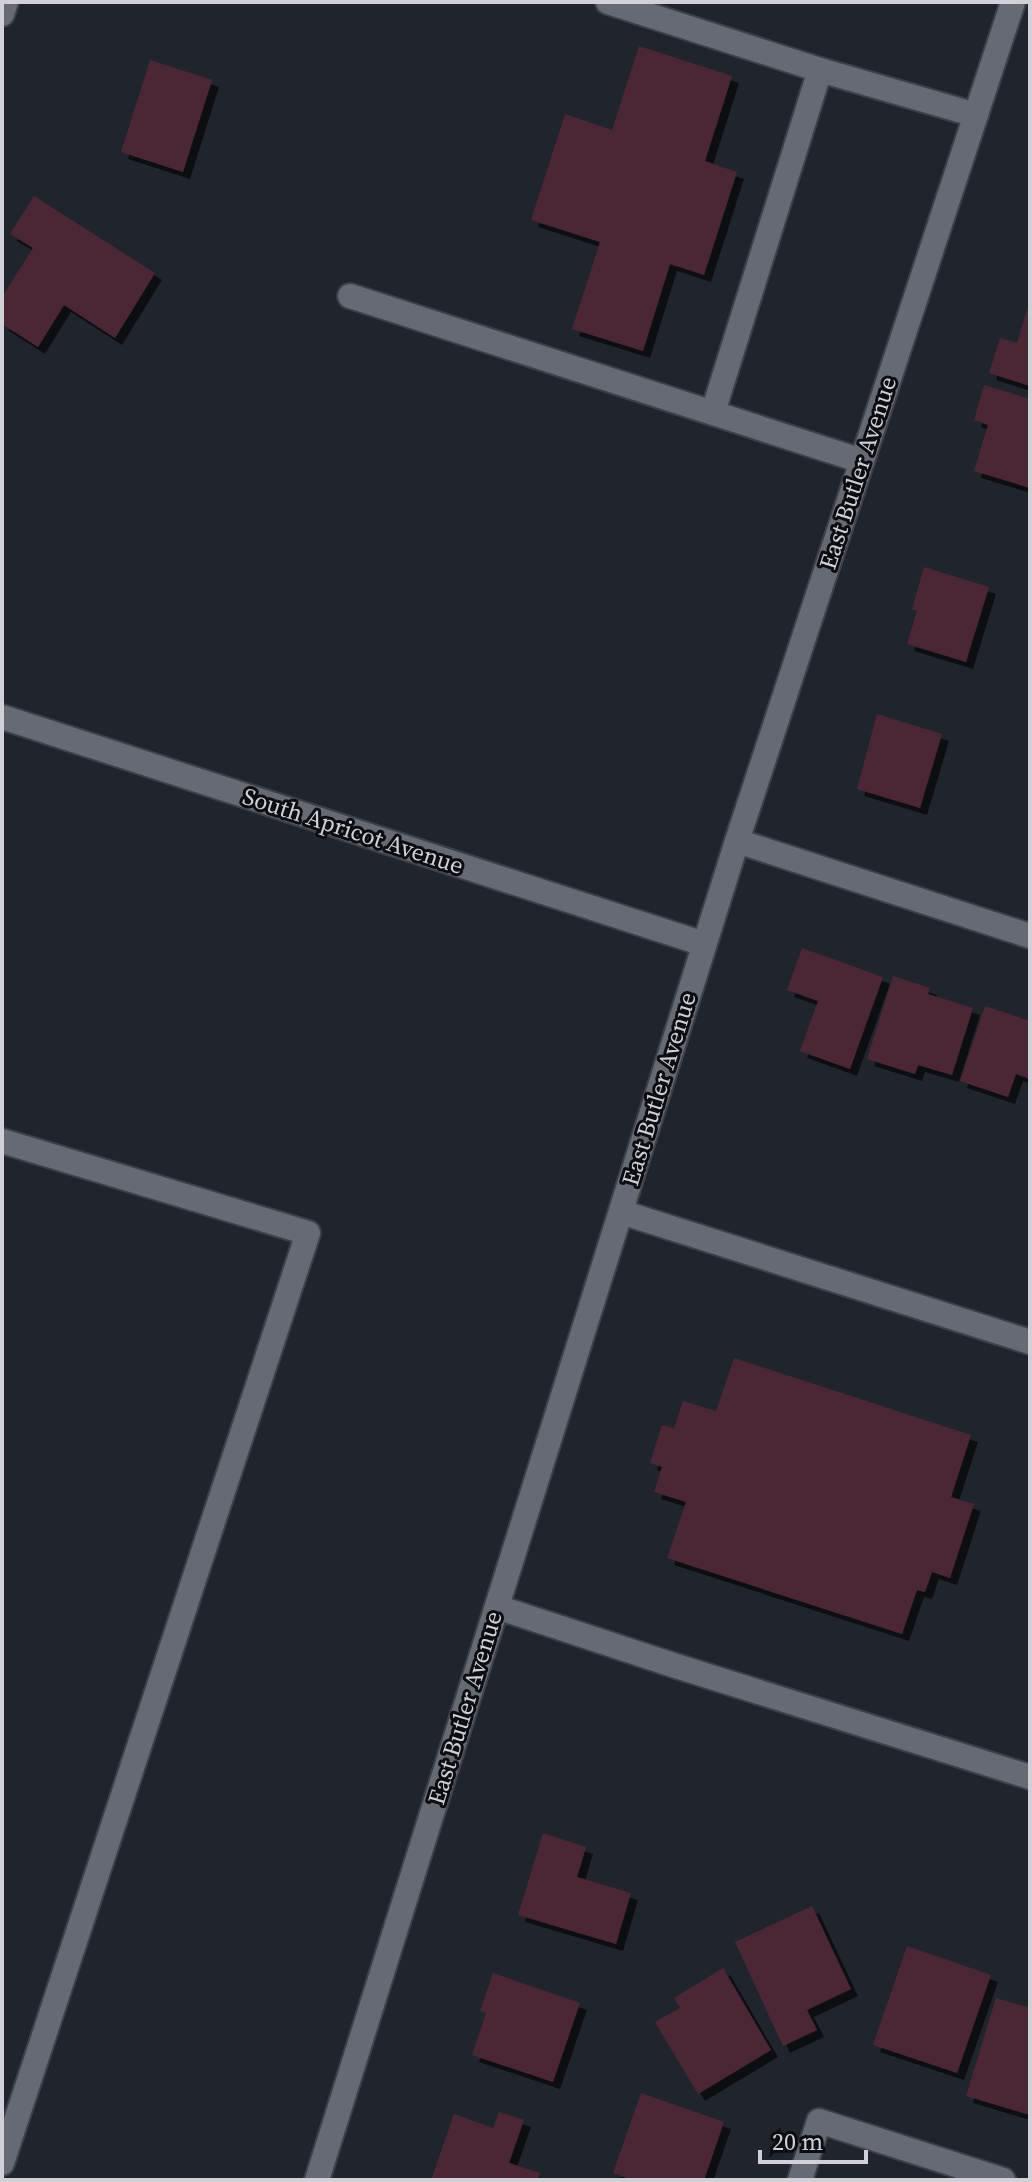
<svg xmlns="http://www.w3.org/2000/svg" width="1032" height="2182" font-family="'Source Serif 4',serif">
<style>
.building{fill:#4c2735;filter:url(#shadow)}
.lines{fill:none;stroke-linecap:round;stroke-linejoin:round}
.minor-casing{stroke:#3d4046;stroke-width:28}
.minor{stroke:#666a73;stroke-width:24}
.labels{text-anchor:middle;stroke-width:6;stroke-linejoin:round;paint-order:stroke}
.street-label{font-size:24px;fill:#cfd1d6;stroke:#0c0d10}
</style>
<defs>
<filter id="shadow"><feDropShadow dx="7" dy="7" stdDeviation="0" flood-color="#0009"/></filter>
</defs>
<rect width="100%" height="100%" fill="#20242b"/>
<!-- building -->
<g class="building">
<path d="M639,46l93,30 -27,85 32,11 -33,103 -34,-11 -27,87 -71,-22 28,-87 -69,-22 34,-106 47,16z"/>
<path d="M150,60l62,20 -29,92 -62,-20z"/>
<path d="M34,196l121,77 -40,65 -51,-33 -26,42 -36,-23v-27l31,-49 -23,-14z"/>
<path d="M1029,304h1v82l-41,-13 11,-35 17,5z"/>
<path d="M984,385l46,14v89l-56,-17 14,-46 -14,-5z"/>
<path d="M924,567l65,20 -23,75 -59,-18 10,-33 -5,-2z"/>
<path d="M877,714l65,20 -22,74 -63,-19z"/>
<path d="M802,948l81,29 -33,92 -50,-18 18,-50 -31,-11z"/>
<path d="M893,976l37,12 -2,6 45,14 -21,67 -34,-10 -3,9 -48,-15z"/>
<path d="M985,1006l45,15v58l-14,-5 -8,23 -48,-16z"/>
<path d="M734,1358l237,77 -20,62 23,7 -24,74 -18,-6 -7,20 -8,-2 -15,44 -235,-76 19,-56 -32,-10 8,-25 -12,-4 12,-38 12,3 9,-27 33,10z"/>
<path d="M543,1833l43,14 -9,30 54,16 -15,51 -98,-29z"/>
<path d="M812,1906l39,83 -44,21 10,20 -34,16 -48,-104z"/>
<path d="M907,1946l84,29 -34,98 -84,-28z"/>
<path d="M723,1968l48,82 -73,44 -43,-72 25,-14 -6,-10z"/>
<path d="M493,1973l87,30 -27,79 -81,-27 14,-42 -6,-2z"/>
<path d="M996,1998l34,10v107l-64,-19z"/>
<path d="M641,2093l83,29 -20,58h-72l-19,-7z"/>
<path d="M499,2112l25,8 -15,43 31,10 -2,7h-107l23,-66 39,14z"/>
</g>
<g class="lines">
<!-- minor casing -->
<g class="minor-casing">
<g id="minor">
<path d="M608,2l212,68 156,45"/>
<path d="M2,14l4,-12"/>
<path d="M350,296l512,165"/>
<path d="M713,412l107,-342"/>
<path d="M2,717l702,227"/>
<path d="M737,841l293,95"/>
<path d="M2,1141l306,92 -306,930"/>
<path d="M621,1212l409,130"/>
<path d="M497,1607l179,59 354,111"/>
<path d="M317,2180l420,-1339 276,-839"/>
<path d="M800,2180l19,-59 184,59"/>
</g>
</g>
<!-- minor -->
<use href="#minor" class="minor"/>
</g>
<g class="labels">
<!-- street labels -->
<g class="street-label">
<text transform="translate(858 473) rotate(-72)" y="8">East Butler Avenue</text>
<text transform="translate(353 831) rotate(18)" y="8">South Apricot Avenue</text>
<text transform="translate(659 1089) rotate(-73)" y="8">East Butler Avenue</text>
<text transform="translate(465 1708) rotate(-73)" y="8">East Butler Avenue</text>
</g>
</g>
<!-- border -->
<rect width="1032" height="2182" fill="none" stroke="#cfd1d6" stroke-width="8"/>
<!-- scale -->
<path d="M760 2150v12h106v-12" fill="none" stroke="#cfd1d6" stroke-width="4"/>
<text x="772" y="2150" font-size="24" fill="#cfd1d6" stroke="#0c0d10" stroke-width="6" paint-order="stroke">20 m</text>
</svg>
